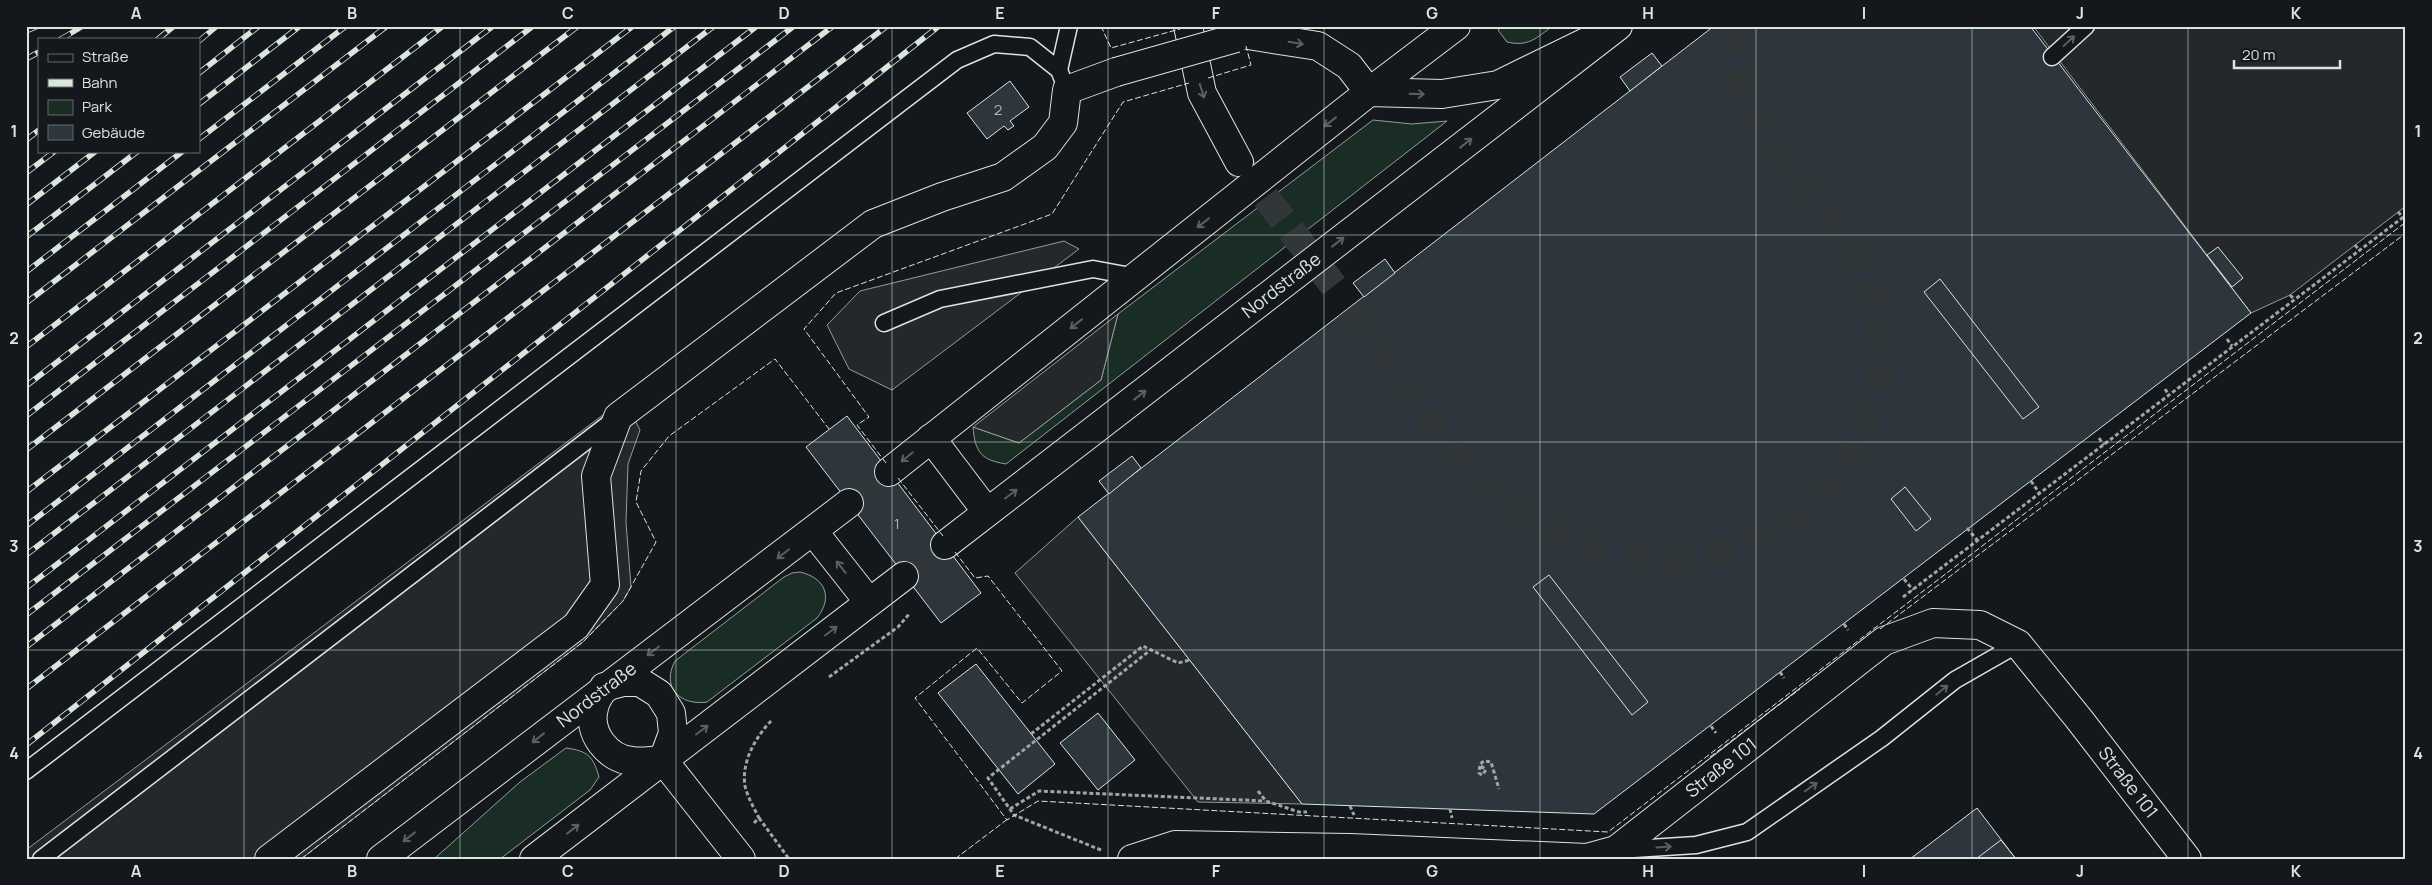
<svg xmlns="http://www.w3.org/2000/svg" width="2432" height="885" font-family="Manrope,sans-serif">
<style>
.green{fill:#1a2d24;stroke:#939e99}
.parking{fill:#24282b;stroke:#939e99}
.building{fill:#2c363c;stroke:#d8e6dc}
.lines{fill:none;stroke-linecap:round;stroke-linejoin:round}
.street-tunnel{stroke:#313739;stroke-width:28;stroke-dasharray:28 14;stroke-linecap:butt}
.secondary-tunnel{stroke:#313739;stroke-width:28;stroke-dasharray:28 14;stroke-linecap:butt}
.lane-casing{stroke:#d8e6dc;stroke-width:19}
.street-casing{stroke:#d8e6dc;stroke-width:30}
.secondary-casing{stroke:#d8e6dc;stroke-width:30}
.path{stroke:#9da8a2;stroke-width:3;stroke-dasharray:4 2.5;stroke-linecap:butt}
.lane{stroke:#14181c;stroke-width:16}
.street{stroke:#14181c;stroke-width:28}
.secondary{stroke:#14181c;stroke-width:28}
.rail-casing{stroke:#d8e6dc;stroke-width:5.5}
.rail{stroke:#14181c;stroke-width:4;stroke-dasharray:11;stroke-linecap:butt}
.street-bridge-casing{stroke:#d8e6dc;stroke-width:30;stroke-linecap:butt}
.street-bridge{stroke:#14181c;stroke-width:28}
.fence{stroke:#d8e6dc;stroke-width:1;stroke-dasharray:6 2.5;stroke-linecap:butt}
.oneway{stroke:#59605f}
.grid{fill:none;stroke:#d8e6dc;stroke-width:1;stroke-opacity:0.55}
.labels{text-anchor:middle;stroke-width:4;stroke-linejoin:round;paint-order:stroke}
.number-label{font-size:15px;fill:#adbab4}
.street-label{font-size:18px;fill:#d8e6dc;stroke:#14181c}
.neatline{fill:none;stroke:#d8e6dc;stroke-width:2}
.grid-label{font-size:16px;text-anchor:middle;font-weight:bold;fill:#d8e6dc}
</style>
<rect width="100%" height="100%" fill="#14181c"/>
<!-- green -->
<g class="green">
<path d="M1503,26h50c-17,12 -24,21 -46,16l-9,-12z"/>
<path d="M1373,120l39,4 35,-3 -441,343c-25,-4 -31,-12 -33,-37l46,16 82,-63 17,-66z"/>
<path d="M800,572c26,6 33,26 17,46l-110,84c-27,4 -46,-15 -32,-41l109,-84 8,-4z"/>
<path d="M566,748c22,3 27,8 33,29l-9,13 -90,69h-66l86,-77z"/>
</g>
<!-- parking -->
<g class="parking">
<path d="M2033,26h373v180l-116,89 -39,18z"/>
<path d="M1064,241l15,8 -187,141 -43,-21 -22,-44 33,-34z"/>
<path d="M1118,314l-17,66 -82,63 -46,-16z"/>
<path d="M624,399l16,31 -12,34 -2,58 5,65 -8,14 -40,41 -282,217h-275v-9z"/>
<path d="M1078,517l224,287 -104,-2 -183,-229z"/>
</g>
<!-- building -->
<g class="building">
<path d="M1714,26h316l221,287 -657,501 -292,-10 -224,-287z"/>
<path d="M1652,53l10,13 -32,25 -10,-14z"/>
<path d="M1010,81l19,26 -19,14 4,5 -6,4 -4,-4 -17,13 -20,-26z"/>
<path d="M2218,247l25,31 -11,9 -25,-32z"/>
<path d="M1385,259l10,14 -31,24 -11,-14z"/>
<path d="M1940,279l99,128 -16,12 -99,-127z"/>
<path d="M847,416l134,177 -40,30 -135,-176z"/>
<path d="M1132,456l9,12 -32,26 -10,-13z"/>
<path d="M1905,487l26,32 -15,12 -25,-32z"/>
<path d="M1549,575l99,127 -16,13 -99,-128z"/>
<path d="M976,664l79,100 -37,30 -80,-101z"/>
<path d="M1098,713l37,47 -37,30 -38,-47z"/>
<path d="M1977,808l39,51h-106z"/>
<path d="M2001,840l15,19h-40z"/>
</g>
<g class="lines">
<!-- street-tunnel -->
<g class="street-tunnel">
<path d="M1240,164l100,130"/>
<path d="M1350,308l104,145 70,62 37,19 50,19 60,8 56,-11 49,-20 36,-29 34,-37 20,-40 14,-43 -1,-48 -2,-22 -9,-33 -11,-23 -16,-24 -66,-77 -26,-46 -12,-41 1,-41"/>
</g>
<!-- secondary-tunnel -->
<g class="secondary-tunnel">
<path d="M849,503l40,-31"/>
<path d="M904,576l41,-31"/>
</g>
<!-- lane casing -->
<g class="lane-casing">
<g id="lane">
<path d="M2052,57l34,-31"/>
<path d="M1059,70l10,-44"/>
<path d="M884,323l56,-24 153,-30 43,8"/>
<path d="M26,771l931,-711 37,-16 36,3 29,23 8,20"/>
<path d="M1618,850l78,-5 51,-13 135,-94 73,-58 63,-36"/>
<path d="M41,859l574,-440"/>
</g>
</g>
<!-- street casing -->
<g class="street-casing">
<g id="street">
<path d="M1188,26l14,67 37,69"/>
<path d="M1248,35l70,11 31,20 20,26 73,2 56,-9 90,-44"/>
<path d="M931,438l56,74"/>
<path d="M623,682h17l19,12 12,19 2,20 -10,27c-10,0 -21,3 -31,1 -24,-2 -45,-28 -38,-53 1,-7 7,-15 10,-21z"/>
<path d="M663,760l78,99"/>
<path d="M269,859l307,-233 29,-41 -9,-109 22,-59 255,-193 69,-27 61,-20 42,-30 18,-24 4,-33 49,-18"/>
<path id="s1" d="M1132,859l43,-14 175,3 237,10 29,-8 268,-209 49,-18 47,2 38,19 61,75 108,140"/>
</g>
</g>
<!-- secondary casing -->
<g class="secondary-casing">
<g id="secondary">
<path d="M889,472l480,-380 87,-66"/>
<path d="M813,531l56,71"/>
<path id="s2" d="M945,545l673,-519"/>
<path id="s3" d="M381,859l468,-356"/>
<path d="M534,859l370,-283"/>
</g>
</g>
<!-- path -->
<g class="path">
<path d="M2398,212l5,5"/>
<path d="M2355,245l4,5"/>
<path d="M2290,295l4,4"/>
<path d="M2227,339l5,7"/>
<path d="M2165,389l4,6"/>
<path d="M2099,438l5,7"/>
<path d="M2031,481l9,13"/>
<path d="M1967,528l11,13"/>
<path d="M1904,579l9,11"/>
<path d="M1903,597l503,-382"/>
<path d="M1844,624l4,6"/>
<path d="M1780,672l4,6"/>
<path d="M829,677l69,-50 12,-14"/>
<path d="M1711,726l5,7"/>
<path d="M1031,734l112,-88 35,17 12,-3"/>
<path d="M1481,766l5,4 -4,5 -3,-2 1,-9 4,-3 7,1 8,27"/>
<path d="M1258,791l8,10 33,11h8"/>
<path d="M1350,806l4,9"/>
<path d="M1010,809l29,-18 226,10"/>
<path d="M1450,809l2,9"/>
<path d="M759,818l30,41"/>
<path d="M754,823l5,-5c-5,-10 -11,-20 -14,-32 -4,-24 11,-50 27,-66"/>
<path d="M1101,850l-87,-35 -26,-37 160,-126"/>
</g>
<!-- lane -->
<use href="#lane" class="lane"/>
<!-- street -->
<use href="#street" class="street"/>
<!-- secondary -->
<use href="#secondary" class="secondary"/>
<!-- rail casing -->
<g class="rail-casing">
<g id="rail">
<path d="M26,31l12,-5"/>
<path d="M61,39l22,-13"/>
<path d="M158,39l16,-13"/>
<path d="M199,41l18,-15"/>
<path d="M26,59l13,-7"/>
<path d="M199,73l60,-47"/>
<path d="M199,104l101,-78"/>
<path d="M199,139l147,-113"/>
<path d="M26,140l13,-10"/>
<path d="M26,173l29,-22"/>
<path d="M26,205l70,-54"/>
<path d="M26,237l112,-86"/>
<path d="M26,272l157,-121"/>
<path d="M26,303l361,-277"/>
<path d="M26,347l417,-321"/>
<path d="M26,386l467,-360"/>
<path d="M26,416l507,-390"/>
<path d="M26,450l552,-424"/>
<path d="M26,492l607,-466"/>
<path d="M26,526l649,-500"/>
<path d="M26,555l688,-529"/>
<path d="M26,588l731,-562"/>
<path d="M26,615l768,-589"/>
<path d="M26,647l807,-621"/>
<path d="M26,689l861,-663"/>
<path d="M26,745l913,-719"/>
</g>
</g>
<!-- rail -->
<use href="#rail" class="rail"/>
<!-- street-bridge casing -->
<g class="street-bridge-casing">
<path id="street-bridge" d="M1116,72l120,-34"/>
</g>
<!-- street-bridge -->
<use href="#street-bridge" class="street-bridge"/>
<!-- fence -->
<g class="fence">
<path d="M1101,26l10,22 69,-19"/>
<path d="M1208,78l43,-13 -5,-19"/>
<path d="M886,463l-29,-38 12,-8 -65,-88 32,-36 216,-79 71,-112 66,-19"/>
<path d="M898,478l45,58"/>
<path d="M955,552l20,26 13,-2 74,95 -40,32 -45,-55 -62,50 92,122 31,-19 570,31 798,-610"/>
<path d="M1880,629l526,-396"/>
<path d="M1710,757l90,-68"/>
<path d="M301,859l282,-217 40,-41 33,-59 -20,-40 5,-31 28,-35 106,-77 54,70"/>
<path d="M955,859l54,-41"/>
</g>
</g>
<!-- one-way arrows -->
<defs><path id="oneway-shaft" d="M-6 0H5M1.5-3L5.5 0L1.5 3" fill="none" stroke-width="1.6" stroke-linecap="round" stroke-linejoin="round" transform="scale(1.25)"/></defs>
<g class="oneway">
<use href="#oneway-shaft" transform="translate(2069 41) rotate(-43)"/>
<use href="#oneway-shaft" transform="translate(1296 43) rotate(9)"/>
<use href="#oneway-shaft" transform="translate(1202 91) rotate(72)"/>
<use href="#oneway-shaft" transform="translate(1417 94) rotate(2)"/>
<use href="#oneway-shaft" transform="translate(1330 122) rotate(142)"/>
<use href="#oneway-shaft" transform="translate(1466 143) rotate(-38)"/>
<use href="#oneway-shaft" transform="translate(1203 223) rotate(142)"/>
<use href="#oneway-shaft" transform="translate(1338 242) rotate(-38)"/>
<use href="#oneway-shaft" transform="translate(1076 324) rotate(142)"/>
<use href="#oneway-shaft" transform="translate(1140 395) rotate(-38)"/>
<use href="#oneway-shaft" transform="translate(907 457) rotate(141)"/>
<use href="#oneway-shaft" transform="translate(1011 494) rotate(-37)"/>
<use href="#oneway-shaft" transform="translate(783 554) rotate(143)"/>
<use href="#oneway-shaft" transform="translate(841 567) rotate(-128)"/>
<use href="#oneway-shaft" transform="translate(831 631) rotate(-37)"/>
<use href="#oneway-shaft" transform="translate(653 651) rotate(143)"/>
<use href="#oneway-shaft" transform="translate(1942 690) rotate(-39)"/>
<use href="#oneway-shaft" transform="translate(702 730) rotate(-37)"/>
<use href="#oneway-shaft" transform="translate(538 738) rotate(142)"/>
<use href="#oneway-shaft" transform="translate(1811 787) rotate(-35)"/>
<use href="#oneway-shaft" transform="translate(573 829) rotate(-38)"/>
<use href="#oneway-shaft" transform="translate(409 837) rotate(142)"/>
<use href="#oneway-shaft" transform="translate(1664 847) rotate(-4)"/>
</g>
<!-- grid -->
<path class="grid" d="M244,26v833M460,26v833M676,26v833M892,26v833M1108,26v833M1324,26v833M1540,26v833M1756,26v833M1972,26v833M2188,26v833M26,235h2380M26,442h2380M26,650h2380"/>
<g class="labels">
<!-- number labels -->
<g class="number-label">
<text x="998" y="115">2</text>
<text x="897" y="529">1</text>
</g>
<!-- street labels -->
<g class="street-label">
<text dy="6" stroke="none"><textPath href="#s2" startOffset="425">Nordstraße</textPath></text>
<text dy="6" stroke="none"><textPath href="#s3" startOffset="271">Nordstraße</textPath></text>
<text dy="6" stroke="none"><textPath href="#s1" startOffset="621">Straße 101</textPath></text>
<text dy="6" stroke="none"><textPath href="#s1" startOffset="1146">Straße 101</textPath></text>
</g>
</g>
<!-- border -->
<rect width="2432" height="885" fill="none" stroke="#14181c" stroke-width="55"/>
<!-- legend -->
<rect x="38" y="38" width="162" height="115" fill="#14181c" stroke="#626a69"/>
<rect x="48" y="54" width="25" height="8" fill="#14181c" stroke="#626a69"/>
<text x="82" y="62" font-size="15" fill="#d8e6dc">Straße</text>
<rect x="48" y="79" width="25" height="8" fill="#d8e6dc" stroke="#626a69"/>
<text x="82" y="88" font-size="15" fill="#d8e6dc">Bahn</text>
<rect x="48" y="100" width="25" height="15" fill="#1a2d24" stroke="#626a69"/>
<text x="82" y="112" font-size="15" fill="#d8e6dc">Park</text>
<rect x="48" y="125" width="25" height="15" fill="#2c363c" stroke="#626a69"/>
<text x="82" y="138" font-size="15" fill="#d8e6dc">Gebäude</text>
<!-- scale -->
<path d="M2234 60v8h106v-8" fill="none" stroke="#d8e6dc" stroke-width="2.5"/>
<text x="2242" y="60" font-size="15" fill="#d8e6dc" stroke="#14181c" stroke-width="4" paint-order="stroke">20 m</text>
<rect x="28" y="28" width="2376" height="830" class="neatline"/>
<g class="grid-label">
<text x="136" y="19">A</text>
<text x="352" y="19">B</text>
<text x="568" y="19">C</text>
<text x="784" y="19">D</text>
<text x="1000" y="19">E</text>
<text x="1216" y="19">F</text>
<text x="1432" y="19">G</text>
<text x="1648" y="19">H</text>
<text x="1864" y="19">I</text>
<text x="2080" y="19">J</text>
<text x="2296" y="19">K</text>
<text x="14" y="137">1</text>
<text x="2418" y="137">1</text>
<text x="14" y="344">2</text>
<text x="2418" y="344">2</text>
<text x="14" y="552">3</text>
<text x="2418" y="552">3</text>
<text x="14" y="759">4</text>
<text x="2418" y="759">4</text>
<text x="136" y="877">A</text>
<text x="352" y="877">B</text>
<text x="568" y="877">C</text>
<text x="784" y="877">D</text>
<text x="1000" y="877">E</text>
<text x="1216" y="877">F</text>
<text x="1432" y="877">G</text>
<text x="1648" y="877">H</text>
<text x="1864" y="877">I</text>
<text x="2080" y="877">J</text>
<text x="2296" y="877">K</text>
</g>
</svg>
